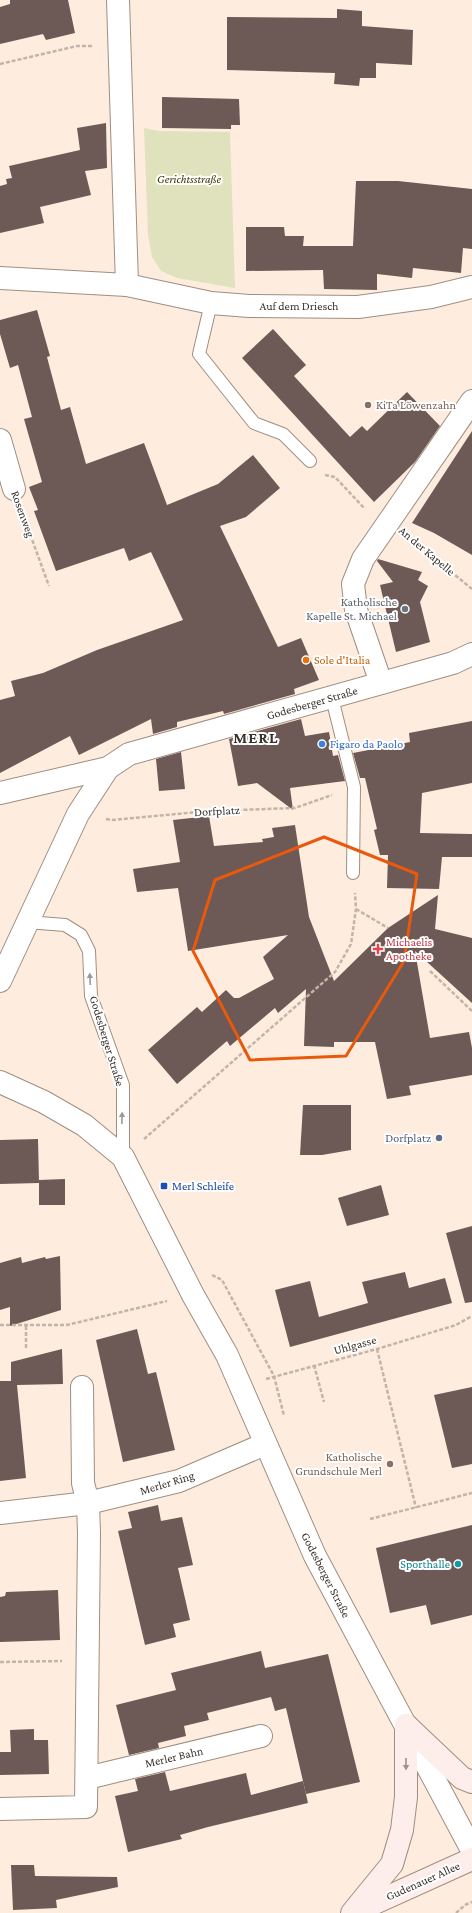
<svg xmlns="http://www.w3.org/2000/svg" width="472" height="1913" font-family="'Crimson Pro',serif">
<style>
.green{fill:#e0e2be}
.building{fill:#6d5956}
.lines{fill:none;stroke-linecap:round;stroke-linejoin:round}
.lane-casing{stroke:#9f8f81;stroke-width:14}
.street-casing{stroke:#9f8f81;stroke-width:24}
.secondary-casing{stroke:#9f8f81;stroke-width:24}
.path{stroke:#c2b4a8;stroke-width:2.5;stroke-dasharray:4 2;stroke-linecap:butt}
.lane{stroke:#fff;stroke-width:12}
.street{stroke:#fff;stroke-width:22}
.secondary{stroke:#feeeeb;stroke-width:22}
.oneway{fill:#9c9896}
.oneway2{fill:#9c908c}
.marked{fill:none;stroke:#e8590c;stroke-width:3;stroke-linejoin:round}
.education-dot{fill:#8d6e63;stroke:#fff;stroke-width:1.5}
.worship-dot{fill:#6b7280;stroke:#fff;stroke-width:1.5}
.food-dot{fill:#e8710a;stroke:#fff;stroke-width:1.5}
.shop-dot{fill:#3f7fe0;stroke:#fff;stroke-width:1.5}
.health-dot{fill:#e0444e;stroke:#fff;stroke-width:1.5}
.service-dot{fill:#5c6f8a;stroke:#fff;stroke-width:1.5}
.transit-dot{fill:#1a4fb4;stroke:#fff;stroke-width:1.5}
.culture-dot{fill:#0f9aa8;stroke:#fff;stroke-width:1.5}
.labels{text-anchor:middle;stroke-width:4;stroke-linejoin:round;paint-order:stroke}
.park-label{font-size:12px;font-style:italic;fill:#3a3b00;stroke:#fff}
.street-label{font-size:12px;fill:#39322c;stroke:#fff}
.education-label{font-size:12px;fill:#785e54;stroke:#fff;text-anchor:start}
.worship-label{font-size:12px;fill:#5b616d;stroke:#fff;text-anchor:end}
.food-label{font-size:12px;fill:#c56008;stroke:#fff;text-anchor:start}
.shop-label{font-size:12px;fill:#366cbe;stroke:#fff;text-anchor:start}
.health-label{font-size:12px;fill:#be3a42;stroke:#fff;text-anchor:start}
.service-label{font-size:12px;fill:#4e5e75;stroke:#fff;text-anchor:end}
.transit-label{font-size:12px;fill:#164399;stroke:#fff;text-anchor:start}
.culture-label{font-size:12px;fill:#0d838f;stroke:#fff;text-anchor:end}
.district-label{font-size:16px;font-weight:bold;letter-spacing:1px;fill:#39322c;stroke:#fff}
</style>
<rect width="100%" height="100%" fill="#feedde"/>
<!-- green -->
<path class="green" d="M144,128l15,3 71,1 5,156 -58,-10 -16,-7 -9,-14 -4,-22z"/>
<!-- building -->
<g class="building">
<path d="M10,0h58l7,33 -29,7 -3,-6 -43,10v-37l10,-3z"/>
<path d="M337,9l25,2v15l51,4 -1,35 -36,-2v15h-16l-1,8 -25,-2 1,-11 -108,-3v-53l110,1z"/>
<path d="M162,97l77,2 1,26h-9v4l-69,-1z"/>
<path d="M106,123l1,45 -22,3 6,24 -51,12 4,16 -44,10v-47l7,-2 -1,-5 6,-1 -3,-12 71,-16 -3,-22z"/>
<path d="M356,181h42l74,8v60l-9,-1 -2,25 -48,-5 -1,10 -35,-4v16l-53,-1 -1,-19 -77,1v-44h38l1,9h19l-1,10h50z"/>
<path d="M37,310l13,46 -3,1 14,53 9,-3 16,57 58,-21 23,62 51,-21 35,-29 27,33 -34,29 -26,9 58,121 23,-9 18,42 -25,9 1,5 -71,20 -1,-3 -46,11v5l-24,7 -2,-15 -72,36 -9,-19 -70,37v-73l15,-4 -4,-15 32,-8 54,-23 86,-30 -32,-68 -22,9 -5,-13 -68,23 -22,-60 4,-1 -9,-23 13,-5 -18,-63 8,-2 -14,-52 -8,3 -10,-34v-14z"/>
<path d="M273,329l33,36 -12,11 56,61 12,-11 5,5 40,-39 33,34 -25,36 -41,40 -132,-144z"/>
<path d="M472,431v124l-38,-22 -22,-10z"/>
<path d="M378,559l44,13 -4,8 10,6 -8,16 10,40 -34,10 -16,-67 13,-3 -16,-21z"/>
<path d="M301,719l4,17 24,-4 4,24 5,-1 7,26 -55,7 3,22 -36,-27 -19,3 -9,-47z"/>
<path d="M472,721v62l-50,10 -2,40 52,1v23h-30l-3,32 -52,-1 1,-33h-8l-6,-25 3,-1 -12,-51h-5l-7,-25 57,-11 -1,-9z"/>
<path d="M181,752l4,37 -26,2 -3,-32z"/>
<path d="M209,816l5,30 49,-4 -1,-3 12,-2 -2,-9 23,-3 14,92 25,64 54,-53 50,-33 -3,34 37,9v65l-57,-52 15,87 39,-6 3,16v27l-63,11 2,9 -24,4 -12,-57h-41v5l-30,-1 2,-57 -28,24 -3,-5 -45,38 -3,-5 -50,43 -29,-34 49,-43 5,5 24,-22 8,8h5l35,-19 -11,-22 25,-22 -100,16 -10,-63 -41,4 -4,-23 47,-7 -7,-42z"/>
<path d="M303,1105h48v45l-29,5h-22z"/>
<path d="M38,1139l1,44 -39,1v-44z"/>
<path d="M65,1179v26h-26v-25z"/>
<path d="M381,1185l8,30 -42,11 -9,-28z"/>
<path d="M472,1226v76l-7,1 -19,-70z"/>
<path d="M60,1256l1,54 -51,16v-19l-10,3v-47l21,-6 1,6 23,-6 1,2z"/>
<path d="M405,1272l4,16 36,-10 7,25 -162,44 -15,-57 35,-9 9,36 49,-14 -6,-21z"/>
<path d="M137,1329l11,45 8,-2 19,78 -52,12 -27,-122z"/>
<path d="M62,1349l1,35 -46,1 9,93 -26,3v-100h11v-19z"/>
<path d="M472,1387v77l-20,4 -18,-73z"/>
<path d="M158,1505l3,16 21,-4 11,48 -15,3 12,52 -17,4 3,13 -31,8 -27,-114 14,-3 -4,-16z"/>
<path d="M472,1525v90l-41,10 -5,-20 -36,8 -14,-65z"/>
<path d="M58,1590l2,50 -60,2v-45l5,-1 1,-4z"/>
<path d="M261,1651l4,17 63,-14 32,128 -54,12 -20,-86 -11,3 -4,-14 -64,16 2,7 -25,6 2,10 -28,7 1,5 -30,7 -13,-50 60,-15 -5,-17z"/>
<path d="M34,1729v11h14l1,34 -49,1v-23h11l-1,-22z"/>
<path d="M165,1772l5,19 76,-18 5,22 52,-14 5,22 -100,24 -28,8 2,4 -54,13 -13,-56 23,-5 -3,-12z"/>
<path d="M11,1865h23l1,11 82,1 1,10 -62,13 1,8 -44,2z"/>
</g>
<g class="lines">
<!-- lane casing -->
<g class="lane-casing">
<g id="lane">
<path d="M211,303l-12,51 55,69 29,11 27,27"/>
<path d="M332,698l22,89 -1,86"/>
<path d="M27,922l38,3 16,10 8,16 2,45 32,89v72"/>
</g>
</g>
<!-- street casing -->
<g class="street-casing">
<g id="street">
<path d="M118,0l9,285"/>
<path d="M0,278l127,7 84,18 38,3 109,1 73,-10 41,-10"/>
<path d="M0,440l14,49"/>
<path d="M381,683l-25,-73 -3,-26 10,-25 109,-158"/>
<path d="M0,793l108,-25"/>
<path d="M0,981l78,-167 30,-46 21,-14 324,-91 19,-9"/>
<path d="M0,1082l44,20 40,23 39,32 70,138 34,60 88,201 157,294"/>
<path d="M0,1513l88,-10 91,-22 86,-37"/>
<path d="M87,1778l174,-42"/>
<path d="M0,1809l86,-2 3,-274 -1,-30 -5,-20 -1,-96"/>
</g>
</g>
<!-- secondary casing -->
<g class="secondary-casing">
<g id="secondary">
<path d="M406,1725l56,53 10,4"/>
<path d="M357,1911l115,-52"/>
<path d="M352,1913l40,-49 10,-34 4,-33v-72"/>
</g>
</g>
<!-- path -->
<g class="path">
<path d="M0,64l77,-18h17"/>
<path d="M325,475l10,2 30,32"/>
<path d="M22,512l27,74"/>
<path d="M409,537l63,52"/>
<path d="M106,819l6,1 97,-9 86,-3 37,-13"/>
<path d="M356,909l32,19"/>
<path d="M430,971l42,40"/>
<path d="M144,1139l191,-167 16,-28 5,-35 -1,-16"/>
<path d="M212,1275l10,5 52,96 10,40"/>
<path d="M0,1325h67l100,-24"/>
<path d="M26,1348v-23"/>
<path d="M377,1349l39,159"/>
<path d="M314,1365l10,37"/>
<path d="M266,1379l111,-30 79,-24 16,-9"/>
<path d="M370,1519l102,-26"/>
<path d="M0,1662l62,-1"/>
<path d="M456,1913l9,-8 7,-3"/>
</g>
<!-- lane -->
<use href="#lane" class="lane"/>
<!-- street -->
<use href="#street" class="street"/>
<!-- secondary -->
<use href="#secondary" class="secondary"/>
</g>
<!-- one-way arrows -->
<defs><path id="oneway-solid" d="M-6-.8H1V-3.2L6.5 0L1 3.2V.8H-6Z"/></defs>
<g class="oneway">
<use href="#oneway-solid" transform="translate(90 979) rotate(-93)"/>
<use href="#oneway-solid" transform="translate(122 1118) rotate(-89)"/>
</g>
<use class="oneway2" href="#oneway-solid" transform="translate(406 1764) rotate(90)"/>
<!-- marked area -->
<path class="marked" d="M324,837l93,37 -13,87 -58,95 -96,4 -57,-109 22,-71z"/>
<!-- markers -->
<g class="education-dot">
<circle cx="368" cy="405" r="4"/>
<circle cx="390" cy="1464" r="4"/>
</g>
<circle class="worship-dot" cx="405" cy="609" r="4"/>
<circle class="food-dot" cx="306" cy="660" r="4"/>
<circle class="shop-dot" cx="322" cy="744" r="4"/>
<path class="health-dot" d="M376 943h4v4h4v4h-4v4h-4v-4h-4v-4h4z"/>
<circle class="service-dot" cx="439" cy="1138" r="4"/>
<rect class="transit-dot" x="160" y="1182" width="8" height="8" rx="2"/>
<circle class="culture-dot" cx="458" cy="1564" r="4"/>
<g class="labels">
<!-- park labels -->
<g class="park-label">
<text x="189" y="183">Gerichtsstraße</text>
</g>
<!-- street labels -->
<g class="street-label">
<text x="299" y="310">Auf dem Driesch</text>
<text transform="translate(23 514) rotate(70)" y="4">Rosenweg</text>
<text transform="translate(427 551) rotate(40)" y="4">An der Kapelle</text>
<text transform="translate(312 703) rotate(-16)" y="4">Godesberger Straße</text>
<text transform="translate(217 811) rotate(-3)" y="4">Dorfplatz</text>
<text transform="translate(107 1041) rotate(73)" y="4">Godesberger Straße</text>
<text transform="translate(355 1345) rotate(-15)" y="4">Uhlgasse</text>
<text transform="translate(167 1483) rotate(-17)" y="4">Merler Ring</text>
<text transform="translate(326 1575) rotate(63)" y="4">Godesberger Straße</text>
<text transform="translate(174 1757) rotate(-13)" y="4">Merler Bahn</text>
<text transform="translate(423 1881) rotate(-24)" y="4">Gudenauer Allee</text>
</g>
<!-- education labels -->
<g class="education-label">
<text x="376" y="409">KiTa Löwenzahn</text>
<text x="382" y="1461" text-anchor="end">Katholische<tspan x="382" dy="14">Grundschule Merl</tspan></text>
</g>
<!-- worship labels -->
<g class="worship-label">
<text x="397" y="606">Katholische<tspan x="397" dy="14">Kapelle St. Michael</tspan></text>
</g>
<!-- food labels -->
<g class="food-label">
<text x="314" y="664">Sole d'Italia</text>
</g>
<!-- shop labels -->
<g class="shop-label">
<text x="330" y="748">Figaro da Paolo</text>
</g>
<!-- health labels -->
<g class="health-label">
<text x="386" y="946">Michaelis<tspan x="386" dy="14">Apotheke</tspan></text>
</g>
<!-- service labels -->
<g class="service-label">
<text x="431" y="1142">Dorfplatz</text>
</g>
<!-- transit labels -->
<g class="transit-label">
<text x="172" y="1190">Merl Schleife</text>
</g>
<!-- culture labels -->
<g class="culture-label">
<text x="450" y="1568">Sporthalle</text>
</g>
<!-- district labels -->
<g class="district-label">
<text x="256" y="743">MERL</text>
</g>
</g>
</svg>
